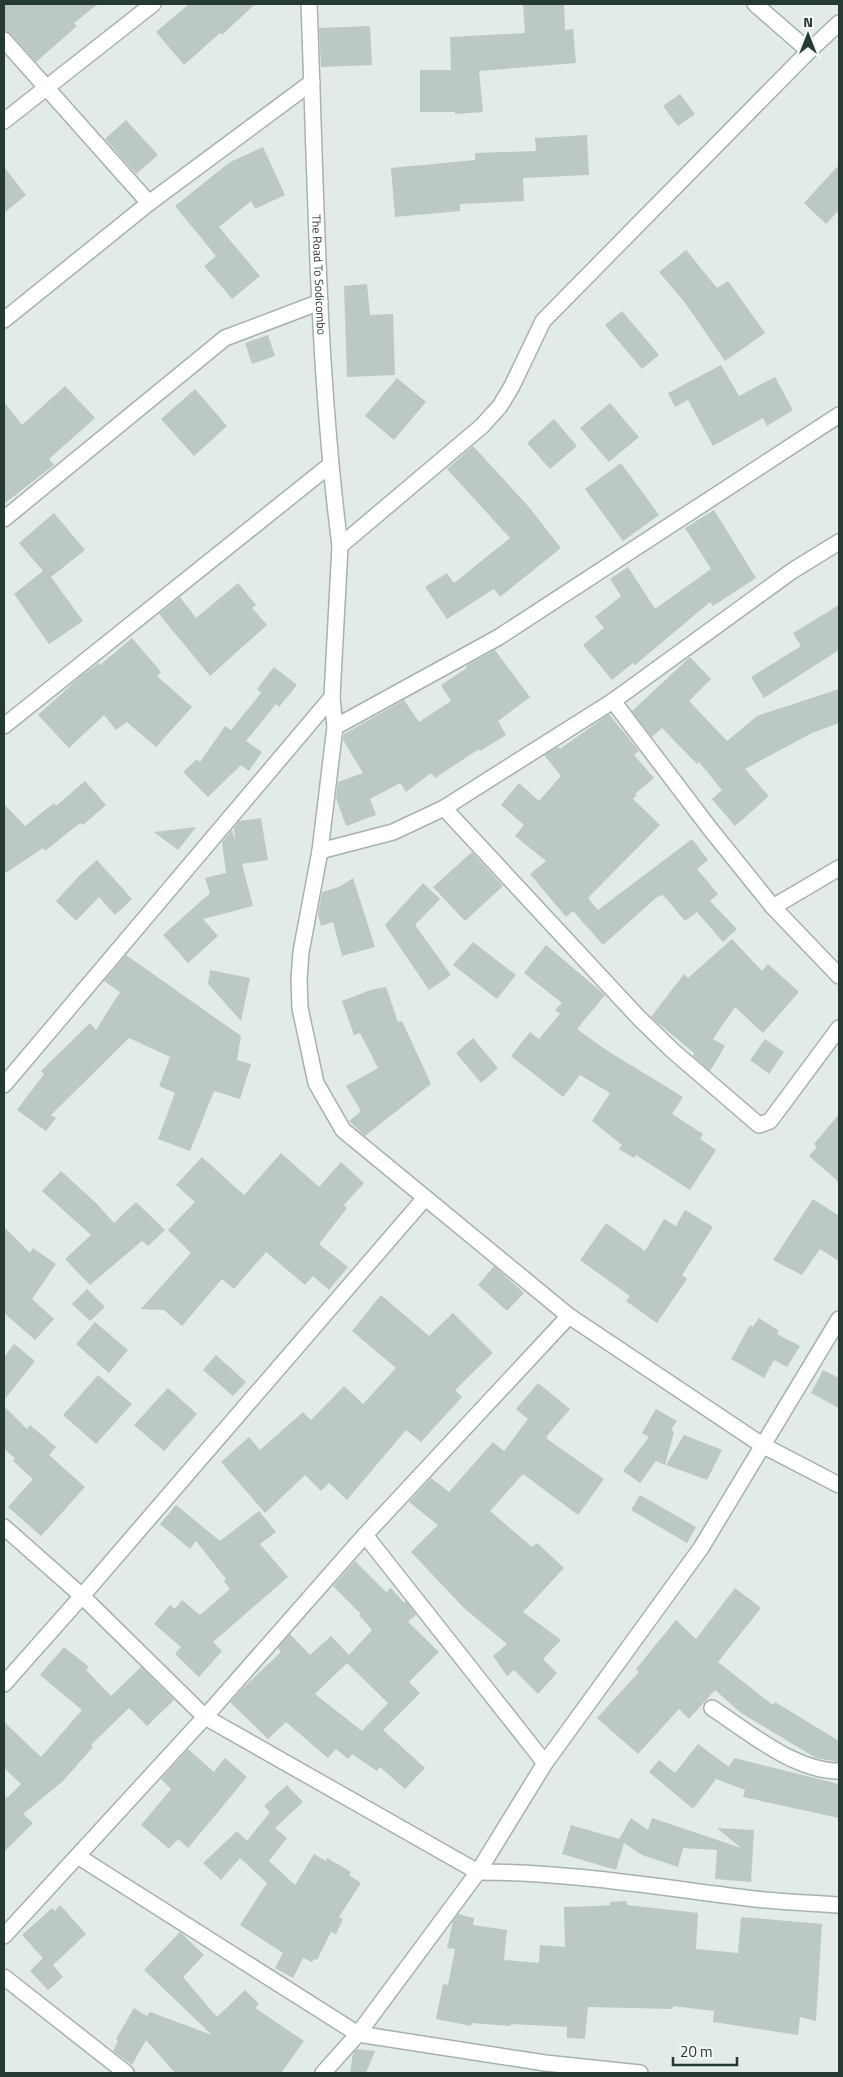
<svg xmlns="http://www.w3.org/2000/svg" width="843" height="2077" font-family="'Titillium Web',sans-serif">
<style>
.building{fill:#bcc8c2;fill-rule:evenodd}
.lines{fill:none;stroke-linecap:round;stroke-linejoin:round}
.minor-casing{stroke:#a6b2ad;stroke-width:18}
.tertiary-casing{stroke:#a6b2ad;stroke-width:18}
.secondary-casing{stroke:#a3b5ad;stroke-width:18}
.minor{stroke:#fff;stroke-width:15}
.tertiary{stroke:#fff;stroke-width:15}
.secondary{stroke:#fff;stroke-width:15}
.labels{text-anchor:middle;stroke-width:5;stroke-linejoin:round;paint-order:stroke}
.street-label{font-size:12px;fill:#253a32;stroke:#f3f8f5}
</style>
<rect width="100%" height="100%" fill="#e3ebe7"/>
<!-- building -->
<g class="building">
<path d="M4,4h94l-24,19 3,3 -41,36 -25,-28 -7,-3z"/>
<path d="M189,4h66l-33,31 -2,-2 -36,32 -28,-33z"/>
<path d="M523,4h41l1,26 8,-1 3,34 -97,8 4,41 -28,2v-2h-35v-42h31l-1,-33 75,-4z"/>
<path d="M370,26l2,39 -51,2 -2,-39z"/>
<path d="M680,94l15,20 -17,12 -15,-20z"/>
<path d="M126,120l32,35 -22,19 -31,-35z"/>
<path d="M587,135l2,40 -66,3 1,23 -64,3v7l-65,6 -4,-49 84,-8v-7l61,-2 -1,-13z"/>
<path d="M263,147l22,48 -30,14 -4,-8 -32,26 41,49 -28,23 -28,-33 12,-10 -41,-50 55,-44z"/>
<path d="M839,165v45l-13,14 -22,-21z"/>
<path d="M4,167l22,28 -22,18z"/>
<path d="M686,250l31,38 11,-7 37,52 -40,28 -39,-57 -27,-32z"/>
<path d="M367,284l3,31 23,-1 2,61 -48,2 -3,-91z"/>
<path d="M622,311l37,44 -17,14 -37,-44z"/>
<path d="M268,335l7,21 -23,8 -7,-21z"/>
<path d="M721,365l18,31 36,-19 18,33 -26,16 -4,-8 -50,28 -25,-46 -13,7 -7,-14z"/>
<path d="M397,378l29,24 -32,38 -29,-24z"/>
<path d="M65,386l30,32 -46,41 5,6 -50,39v-102l18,23z"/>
<path d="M195,389l32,37 -33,30 -33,-37z"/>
<path d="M610,403l29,34 -30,25 -29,-34z"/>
<path d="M554,419l23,27 -27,23 -23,-26z"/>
<path d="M473,446l55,60 33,42 -61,49 -6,-8 -47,30 -22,-32 22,-14 7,10 56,-45 -63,-69z"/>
<path d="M621,463l38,52 -36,26 -38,-52z"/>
<path d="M714,510l42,68 -43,28 -3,-4 -75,63 -2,-2 -21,17 -29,-35 21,-17 -9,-11 26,-21 -11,-17 18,-12 27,42 56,-40 -26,-41z"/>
<path d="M54,513l31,37 -34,27 32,44 -34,23 -35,-50 29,-23 -24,-28z"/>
<path d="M238,583l18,22 -4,3 15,17 -57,51 -51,-62 21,-17 16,21z"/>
<path d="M839,605v45l-75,48 -13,-21 50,-31 -8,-13z"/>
<path d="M132,638l29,34 -4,4 35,31 -36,40 -29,-25 -11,8 -12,-15 -35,33 -31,-33 42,-38 19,-14 1,2z"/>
<path d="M495,650l35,47 -32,24 8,14 -26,16 -1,-2 -44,29 -4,-5 -25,19 -6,-9 -30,16 6,16 -30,11 -10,-28 2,-16 25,-9 -20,-33 1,-6 60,-34 15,22 32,-21 -10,-16 26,-17 -1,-2z"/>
<path d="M690,657l21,22 -22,22 38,40 30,-25 82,-27v34l-27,10 -67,36 24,27 -34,30 -23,-27 10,-9 -23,-28 -2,2 -35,-36 -10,9 -20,-26z"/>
<path d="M274,667l23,18 -18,22 -3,-3 -30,37 16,11 -13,19 -8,-6 -33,32 -25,-25 14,-13 3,3 25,-36 6,4 30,-37 -4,-4z"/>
<path d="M609,714l30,37 -5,4 20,23 -19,16 2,1 -4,4 27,26 -72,73 10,12 94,-71 16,21 -11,9 21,25 -8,7 27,28 -14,13 -26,-30 -12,9 -22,-26 -6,2 -54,48 -30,-34 -7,6 -36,-43 16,-13 -31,-25 9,-11 -23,-20 18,-22 20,18 22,-25 -17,-21 14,-8 2,2z"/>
<path d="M85,781l21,24 -23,20 -3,-2 -35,28 -2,-3 -39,26v-70l21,22 29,-23 2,3z"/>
<path d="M261,818l7,42 -26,4 11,42 -50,13 15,17 -30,27 -25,-28 47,-42 -5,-15 21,-5 -4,-31 10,-12 3,11 -1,-13 5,-7z"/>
<path d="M196,827l-18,23 -24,-18z"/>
<path d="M472,852l31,34 -38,35 -32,-34z"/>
<path d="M97,860l35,39 -17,16 -16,-18 -23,24 -20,-20 24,-26z"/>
<path d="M353,878l22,69 -33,9 -9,-34 -12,4 -3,-12 4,-22 17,-5z"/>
<path d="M423,883l17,16 -25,26 36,50 -22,15 -44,-65z"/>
<path d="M732,939l30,32 6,-7 31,28 -36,41 -28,-26 -22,32 12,7 -15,25 -17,-15 1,-3 -43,-36 33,-43 4,4z"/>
<path d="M473,942l43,33 -19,24 -44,-34z"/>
<path d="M546,945l59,50 -28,34 29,21 77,47 -11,17 31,20 -3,5 16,11 -26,40 -54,-35 -2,3 -15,-9 3,-4 -30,-24 18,-28 -30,-18 -17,22 -52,-41 19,-24 9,7 21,-25 -5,-4 7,-7 -38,-30z"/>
<path d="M126,955l115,81 -4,24 14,4 -11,35 -26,-8 -24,60 -32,-12 17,-46 -16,-7 11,-29 -41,-19 -78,77 5,3 -10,13 -29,-21 27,-36 -3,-3 49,-48 6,7 24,-38 -16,-11z"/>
<path d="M210,970l40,8 -9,43 -33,-37z"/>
<path d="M386,987l12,35 4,-1 29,63 -66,52 -16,-15 12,-10 -15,-25 32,-18 -18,-35 -6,2 -12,-34 28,-11z"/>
<path d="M473,1038l25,30 -17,15 -25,-30z"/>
<path d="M765,1039l19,13 -15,22 -19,-14z"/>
<path d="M839,1114v68l-30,-26 8,-9 -3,-3z"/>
<path d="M281,1153l38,34 22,-25 23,21 -20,22 3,3 -28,36 29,23 -19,23 -16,-14 -8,9 -39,-33 -32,37 -12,-10 -40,47 -18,-16 -23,-1 50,-56 -23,-23 27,-28 -19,-17 26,-28 42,38z"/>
<path d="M61,1171l35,32 18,20 22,-21 29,28 -17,16 -6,-5 -52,44 -25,-26 26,-24 -49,-44z"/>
<path d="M813,1199l26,17v45l-19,-12 -18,26 -29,-15z"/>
<path d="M685,1210l28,17 -31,48 5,4 -30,44 -31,-22 4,-5 -50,-36 26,-37 39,28 19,-32 12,7z"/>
<path d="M4,1227l26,26 3,-5 23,16 -24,35 22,20 -19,21 -31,-27z"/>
<path d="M494,1266l30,27 -17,18 -29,-26z"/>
<path d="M87,1289l18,18 -15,14 -18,-17z"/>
<path d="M381,1295l48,41 24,-23 40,40 -38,37 7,7 -41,45 -15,-12 -59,70 -18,-17 -8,8 -16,-16 -40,38 -44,-51 28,-25 11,13 43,-38 8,8 33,-34 19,18 33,-36 -44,-37z"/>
<path d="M759,1318l20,13 -2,3 23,12 -13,21 -13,-7 -10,18 -33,-19 19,-34 3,2z"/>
<path d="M95,1322l33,28 -19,23 -33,-29z"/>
<path d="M14,1344l21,17 -31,39v-43z"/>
<path d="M216,1355l30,27 -13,14 -30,-26z"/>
<path d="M823,1370l16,8v30l-28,-15z"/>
<path d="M98,1375l34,29 -36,40 -33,-29z"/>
<path d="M538,1383l32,26 -23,27v3l57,40 -26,36 -55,-41 -33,37 42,36 5,-4 27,25 -41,44 38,28 -18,19 14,14 -19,21 -24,-24 -7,6 -14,-20 14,-12 -43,-36 -53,-56 27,-27 -29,-23 22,-24 18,14 44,-50 11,9 24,-32 -12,-10z"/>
<path d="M168,1388l29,26 -33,37 -30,-26z"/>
<path d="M4,1406l23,23 3,-4 26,22 -7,8 36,32 -44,49 -33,-29 25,-28 -20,-18 2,-3 -11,-9z"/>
<path d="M656,1409l21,12 -6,9 3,2 -9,33 -9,-4 -16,22 -17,-12 26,-34 -7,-4z"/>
<path d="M684,1435l38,15 -15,30 -41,-15z"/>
<path d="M640,1495l56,32 -9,16 -56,-33z"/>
<path d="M176,1505l44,36 39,-30 17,21 -16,12 28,33 -75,65 9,9 -23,26 -24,-23 6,-7 -27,-23 16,-19 5,4 7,-9 18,15 30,-26 -6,-8 2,-2 -30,-38 -6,8 -30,-25z"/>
<path d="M355,1561l31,31 5,-4 13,15 2,-2 10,14 -8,7 31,30 -30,30 11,11 -37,37 42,38 -20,21 -25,-22 -3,4 -25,-17 -4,5 -12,-10 -8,9 -42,-36 -18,17 -38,-37 17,-18 34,-32 -3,-4 12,-14 20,21 21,-19 18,19 23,-25 -13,-15 2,-1 -28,-28zM347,1663l41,40 -26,28 -47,-37z"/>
<path d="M735,1588l26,20 -43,54 55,43 2,-3 64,39v21l-23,-4 -75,-45 -26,-23 -26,29 -10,-10 -41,45 -41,-36 42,-46 -3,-3 40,-49 20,19z"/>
<path d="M64,1647l25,20 -3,3 25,26 30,-29 33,33 -27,26 -18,-18 -38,37 2,2 -30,34 -40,33 10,9 -29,29v-57l3,3 14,-14 -17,-16v-46l37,35 41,-47 -42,-35z"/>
<path d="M698,1744l31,23 5,-9 105,26v34l-96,-21 2,-7 -29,-11 -23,30 -44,-37 10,-12 16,13z"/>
<path d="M188,1749l26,23 11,-14 22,19 -59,71 -10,-9 -9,10 -28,-24 30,-36 -10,-10z"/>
<path d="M287,1785l16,17 -28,26 12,10 -18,23 26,24 19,-31 12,7 1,-3 24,14 -2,3 12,8 -22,34 4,2 -7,15 -5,-2 -14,28 -3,-1 -2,3 -9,-4 -10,20 -18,-10 8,-15 -43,-28 27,-42 -27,-25 -19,22 -18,-17 34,-32 10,10 23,-29 -6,-6z"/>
<path d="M631,1818l17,12 4,-12 89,30 -24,-20 37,2 -3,52 -36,-3 2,-29 -34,-2 -5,19 -36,-12 -18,-12 -8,27 -54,-16 9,-29 48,14z"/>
<path d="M627,1901v4l71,8 -2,36 42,4 3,-36 81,7 -6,97 -16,-4 -2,18 -85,-13 1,-11 -41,-5v3l-85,-2 -3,32 -18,-1v-11l-56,-3v2l-39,-3 -1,3 -35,-7 7,-35 5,1 7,-36 -8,-1 6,-27 5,-7 16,4 -1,7 34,5 -3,30 35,3 1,-18 25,2 -1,-40 34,-1 12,-1v-3z"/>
<path d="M60,1905l26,29 -33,31 10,12 -15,13 -18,-19 13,-13 -21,-23 30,-27 3,3z"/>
<path d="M180,1932l24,23 -21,22 34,40 28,-27 14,14 -4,4 49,33 -23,32h-106l-29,-33 -14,25 -19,-14 5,-10 -2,-2 18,-31 13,8 3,-4 62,23 -68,-65z"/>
<path d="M357,2049l18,2 -9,22h-16l3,-20z"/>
</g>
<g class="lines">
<!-- minor casing -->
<g class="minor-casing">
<g id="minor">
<path d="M755,4l54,47"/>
<path d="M4,40l145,163"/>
<path d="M4,121l149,-117"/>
<path d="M4,320l145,-117 163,-121"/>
<path d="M4,519l221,-181 95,-36"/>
<path d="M340,546l142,-120 18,-20 12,-20 31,-65 266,-270 30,-28"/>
<path d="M613,701l98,129 62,77 66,69"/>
<path d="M4,726l326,-261"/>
<path d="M335,727l164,-90 340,-222"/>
<path d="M444,808l195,210 34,33 86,74 11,-4 69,-93"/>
<path d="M320,851l73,-19 51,-24 169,-107 179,-130 47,-29"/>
<path d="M773,907l66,-39"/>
<path d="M4,1085l328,-388"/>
<path d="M4,1527l78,69 123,121 273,155c93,0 185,16 277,27 28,3 56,4 84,6"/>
<path d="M365,1535l180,228"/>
<path d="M4,1684l78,-88 343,-398"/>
<path d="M712,1708c37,24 82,63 127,63"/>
<path d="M79,1857l279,177 187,29 95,10"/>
<path d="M4,1936l201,-219 160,-182 204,-219"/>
<path d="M4,1977l122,96"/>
<path d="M323,2073l35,-39 120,-162 67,-109 156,-215 138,-229"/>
</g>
</g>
<!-- tertiary casing -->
<g class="tertiary-casing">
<path id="tertiary" d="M340,546l-8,151 3,30 -15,124 -19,101 -2,27 1,29 16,75 27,47 226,186 193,129 77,40"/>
</g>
<!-- secondary casing -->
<g class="secondary-casing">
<g id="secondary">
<path id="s1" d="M309,4c7,180 8,362 31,542"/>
</g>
</g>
<!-- minor -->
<use href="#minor" class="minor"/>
<!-- tertiary -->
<use href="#tertiary" class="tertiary"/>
<!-- secondary -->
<use href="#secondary" class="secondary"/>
</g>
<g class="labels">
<!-- street labels -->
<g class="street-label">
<text dy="4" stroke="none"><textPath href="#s1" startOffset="271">The Road To Sodicombo</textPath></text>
</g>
</g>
<!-- border -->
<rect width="843" height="2077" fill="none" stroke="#253a32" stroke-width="10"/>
<!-- north arrow -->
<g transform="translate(808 35)" stroke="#f3f8f5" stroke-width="4" paint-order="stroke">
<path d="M0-4L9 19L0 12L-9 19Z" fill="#253a32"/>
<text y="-8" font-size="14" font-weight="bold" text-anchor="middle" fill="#253a32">N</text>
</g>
<!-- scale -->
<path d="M673 2057v8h64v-8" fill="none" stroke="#253a32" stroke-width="2.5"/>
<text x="680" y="2057" font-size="15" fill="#253a32" stroke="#f3f8f5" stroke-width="4" paint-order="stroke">20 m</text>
</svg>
